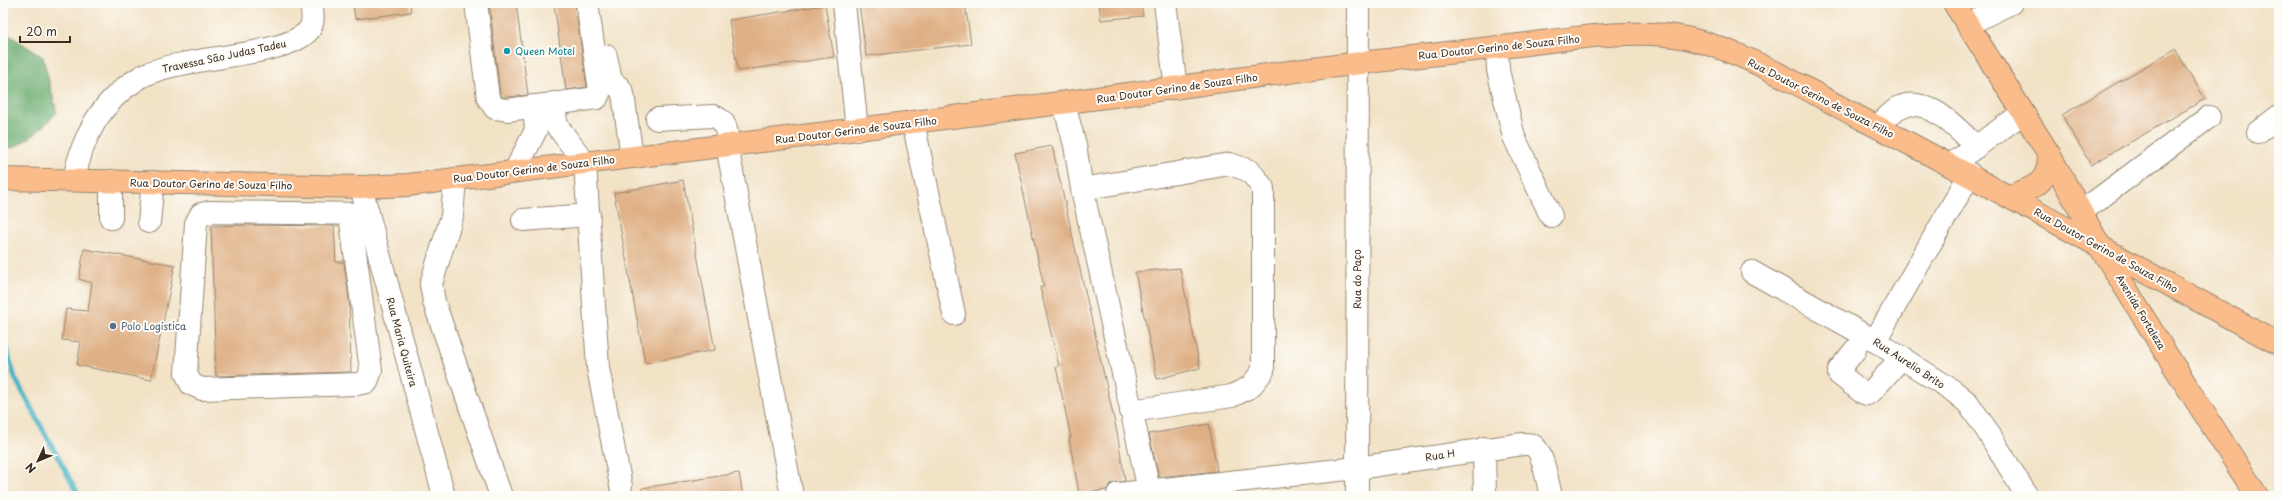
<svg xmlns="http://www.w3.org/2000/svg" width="2282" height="499" font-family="'Playpen Sans',sans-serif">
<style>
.forest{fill:#6cac6f;stroke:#546b46}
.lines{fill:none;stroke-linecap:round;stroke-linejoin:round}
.stream{stroke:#49b5c6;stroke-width:5}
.building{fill:#dfb085}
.minor-casing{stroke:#968672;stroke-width:24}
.major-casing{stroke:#968672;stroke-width:24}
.minor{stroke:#fff;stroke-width:22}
.major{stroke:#fabc8b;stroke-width:22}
.culture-dot{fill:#0f9aa8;stroke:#fdfcf7;stroke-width:1.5}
.service-dot{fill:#5c6f8a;stroke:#fdfcf7;stroke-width:1.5}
.labels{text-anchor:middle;stroke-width:4;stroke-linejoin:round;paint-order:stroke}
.street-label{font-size:10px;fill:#3b2a1e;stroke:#fdfcf7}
.culture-label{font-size:10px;fill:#0d838f;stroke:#fdfcf7;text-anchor:start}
.service-label{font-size:10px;fill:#4e5e75;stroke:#fdfcf7;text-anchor:start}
</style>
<rect width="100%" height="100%" fill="#fdfcf7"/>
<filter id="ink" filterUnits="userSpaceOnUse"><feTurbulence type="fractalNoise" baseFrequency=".025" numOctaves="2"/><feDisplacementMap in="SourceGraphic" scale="8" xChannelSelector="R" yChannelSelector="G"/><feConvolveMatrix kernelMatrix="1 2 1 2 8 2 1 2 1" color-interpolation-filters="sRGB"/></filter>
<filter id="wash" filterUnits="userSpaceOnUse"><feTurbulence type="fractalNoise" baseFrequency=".012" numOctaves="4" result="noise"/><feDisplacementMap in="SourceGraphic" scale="16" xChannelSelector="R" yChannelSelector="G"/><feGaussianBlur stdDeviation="0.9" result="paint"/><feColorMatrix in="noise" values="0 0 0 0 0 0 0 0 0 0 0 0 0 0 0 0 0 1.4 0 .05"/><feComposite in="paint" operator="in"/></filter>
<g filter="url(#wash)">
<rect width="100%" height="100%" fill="#f2e2c6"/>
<!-- forest -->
<path class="forest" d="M3,31l40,26 14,56 -23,22 -21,13 -10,-1z"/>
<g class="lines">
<!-- stream -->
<path class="stream" d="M3,336l12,42 64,118"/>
</g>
<g id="blocks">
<!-- building -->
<g class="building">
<path d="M353,3h57l1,9 -56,7z"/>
<path d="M489,3h27l12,92 -21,2h-5l-2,-4z"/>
<path d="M554,3h21l12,84 -21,3z"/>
<path d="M859,3h106l6,41 -105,12z"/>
<path d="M1099,3h42l2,13 -42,4z"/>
<path d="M825,5l9,52 -96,14 -9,-51z"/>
<path d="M2175,49l30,50 -114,66 -29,-50z"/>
<path d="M1052,146l65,286 8,49 -14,3 -5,6 -27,4 -10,-56h2l-15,-71 3,-1 -19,-79h4l-29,-134z"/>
<path d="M683,180l32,170 -70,13 -31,-170z"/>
<path d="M246,225l88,1 2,36h8l5,37 2,73 -135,4 -5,-150z"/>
<path d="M84,249l91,16 -24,115 -74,-15 4,-23 -19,-2 4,-31 22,2 4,-28 -13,-4z"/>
<path d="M1180,268l20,100 -43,11 -22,-107z"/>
<path d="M1209,424l8,47 -58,6 -10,-43z"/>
<path d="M739,473l4,23h-100l-1,-8z"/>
</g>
</g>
</g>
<g filter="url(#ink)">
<use href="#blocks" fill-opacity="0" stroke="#968672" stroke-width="1"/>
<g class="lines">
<!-- minor casing -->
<g class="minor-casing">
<g id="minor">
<path d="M476,3l12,95 7,10 12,2 90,-12 3,-7 -13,-88"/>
<path d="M844,3l13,127"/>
<path d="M1165,3l11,85"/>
<path d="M1968,24l43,-21"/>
<path d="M1497,47l1,23 16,67 37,79"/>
<path d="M606,56l5,25 9,7 3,6 9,63"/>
<path d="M553,103l4,23 28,37 13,205 23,118"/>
<path d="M1064,104l11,41 7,44 67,301"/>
<path d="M657,119l56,-3c15,5 14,16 14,29l65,351"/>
<path d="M913,122l41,192"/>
<path d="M1877,126c7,-5 14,-13 21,-18 28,-15 61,22 78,39"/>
<path d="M2258,132l21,-16"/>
<path d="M1952,164l71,-51"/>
<path d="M515,171l21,-41 -2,-24"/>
<path d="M455,179l-3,37 -21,68 3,18 67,194"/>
<path d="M74,180c8,-43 26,-78 65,-102 40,-24 146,-19 170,-48 6,-7 3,-19 2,-27"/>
<path d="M361,187l83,309"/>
<path d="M1082,189l148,-25 20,7 13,17v183l-13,16 -18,9 -101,15"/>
<path d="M2081,212l128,-95"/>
<path d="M350,215l21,155 -4,12 -10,2 -155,5 -11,-5 -5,-11 10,-150 5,-9 9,-2 158,2"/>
<path d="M111,218v-37"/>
<path d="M523,220l66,-5"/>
<path d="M149,222l4,-40"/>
<path d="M1752,272l123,69 77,49 16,13 18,26 41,67"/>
<path d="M1875,341l95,-167"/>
<path d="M1855,350l-16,20v4l23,18 5,2 5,-3 30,-34"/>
<path d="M1484,448l1,48"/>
<path d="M1118,494l239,-26 166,-24c2,0 7,0 9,1 11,5 16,40 19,51"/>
<path d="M1357,496l1,-493"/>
</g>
</g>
<!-- major casing -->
<g class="major-casing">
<g id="major">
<path d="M1954,3l95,151 53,96 63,102 92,144"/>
<path d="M3,179l358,8 47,-2c277,-35 553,-67 829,-106 91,-13 182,-23 273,-33 52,-6 125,-19 176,-8 60,13 124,54 178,82 140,72 276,150 415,224"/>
<path d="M2009,196c25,-8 41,-13 40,-42"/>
</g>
</g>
<!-- minor -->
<use href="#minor" class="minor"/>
<!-- major -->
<use href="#major" class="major"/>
</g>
</g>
<!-- markers -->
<circle class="culture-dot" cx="507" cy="51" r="4"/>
<circle class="service-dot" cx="113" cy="326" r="4"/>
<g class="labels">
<!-- street labels -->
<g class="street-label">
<text transform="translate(1499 47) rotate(-6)" y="4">Rua Doutor Gerino de Souza Filho</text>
<text transform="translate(224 56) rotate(-12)" y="4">Travessa São Judas Tadeu</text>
<text transform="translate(1177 88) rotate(-8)" y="4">Rua Doutor Gerino de Souza Filho</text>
<text transform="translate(1821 98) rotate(27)" y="4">Rua Doutor Gerino de Souza Filho</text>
<text transform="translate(856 130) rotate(-7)" y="4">Rua Doutor Gerino de Souza Filho</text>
<text transform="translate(534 169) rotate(-7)" y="4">Rua Doutor Gerino de Souza Filho</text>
<text transform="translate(211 184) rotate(1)" y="4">Rua Doutor Gerino de Souza Filho</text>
<text transform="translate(2106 250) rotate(29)" y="4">Rua Doutor Gerino de Souza Filho</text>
<text transform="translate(1357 279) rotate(-90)" y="4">Rua do Paço</text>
<text transform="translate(2141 312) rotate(59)" y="4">Avenida Fortaleza</text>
<text transform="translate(402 342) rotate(75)" y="4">Rua Maria Quiteira</text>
<text transform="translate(1909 363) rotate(33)" y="4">Rua Aurelio Brito</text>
<text transform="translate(1440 455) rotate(-9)" y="4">Rua H</text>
</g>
<!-- culture labels -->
<g class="culture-label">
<text x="515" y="55">Queen Motel</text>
</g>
<!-- service labels -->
<g class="service-label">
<text x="121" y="330">Polo Logistica</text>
</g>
</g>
<!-- margin -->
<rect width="2282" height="499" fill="none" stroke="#fdfcf7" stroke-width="16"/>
<!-- north arrow -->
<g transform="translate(38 461) rotate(226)" stroke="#fdfcf7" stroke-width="3" paint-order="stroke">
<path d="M0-3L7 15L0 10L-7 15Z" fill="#3b2a1e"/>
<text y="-6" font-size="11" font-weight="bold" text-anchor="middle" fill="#3b2a1e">N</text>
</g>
<!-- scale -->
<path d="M20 36v6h50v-6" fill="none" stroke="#3b2a1e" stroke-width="2"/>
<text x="26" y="36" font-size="12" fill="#3b2a1e" stroke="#fdfcf7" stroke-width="3" paint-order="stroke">20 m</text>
</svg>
